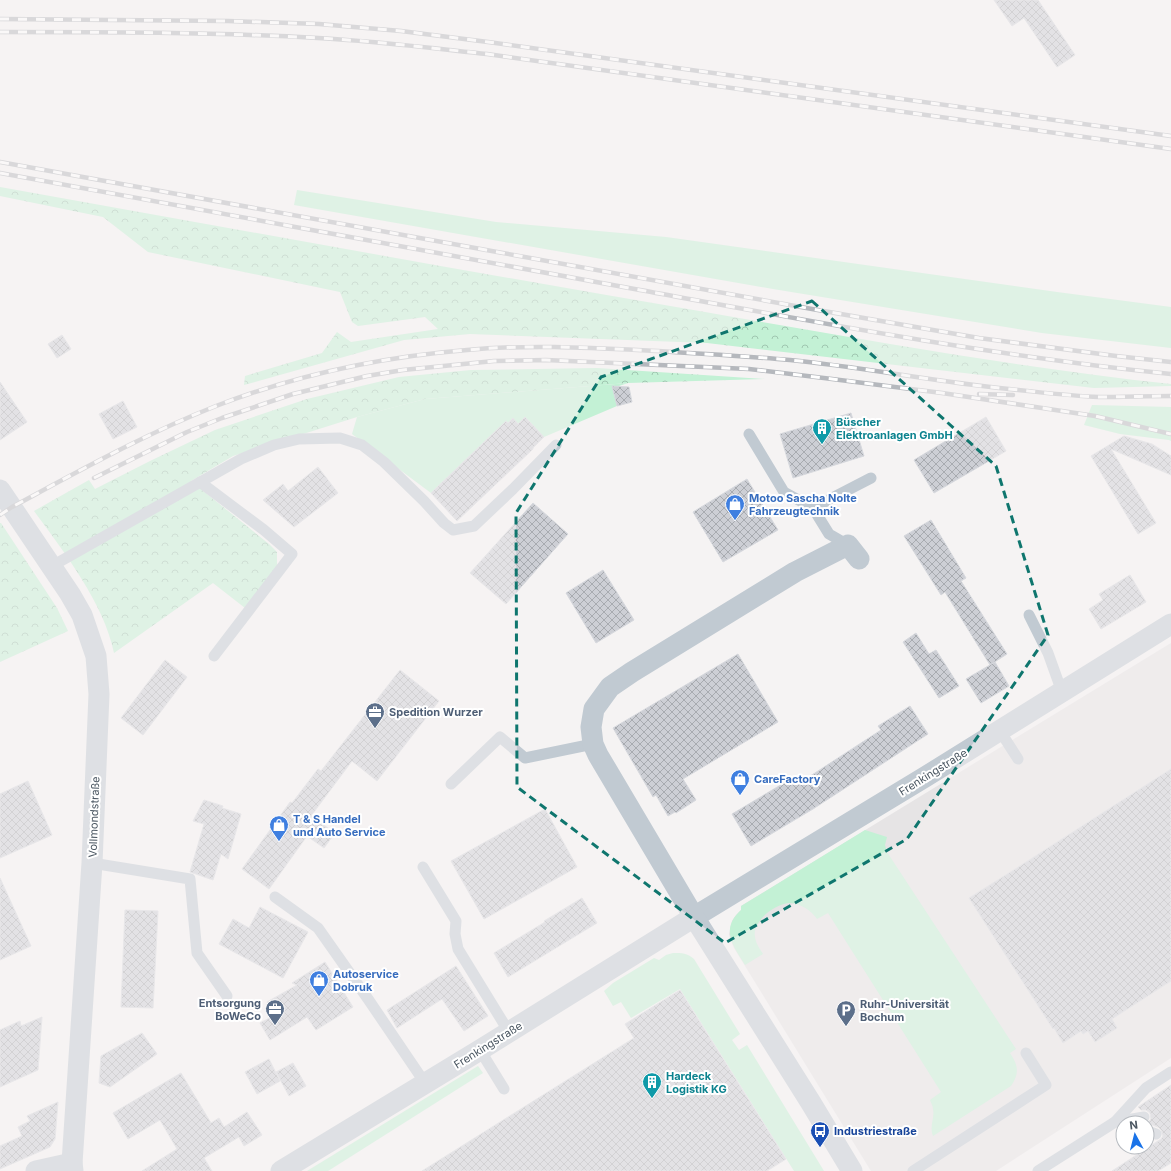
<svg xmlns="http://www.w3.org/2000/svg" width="1171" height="1171" font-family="Inter,sans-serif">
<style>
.education{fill:#e6e4e5}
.green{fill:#c3f1d5}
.forest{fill:url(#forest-crowns)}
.building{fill:url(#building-cross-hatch);stroke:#d7d9de}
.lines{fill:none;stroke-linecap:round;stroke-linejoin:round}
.service{stroke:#c1cad2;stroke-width:11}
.minor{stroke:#c1cad2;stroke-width:21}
.rail-casing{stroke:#b5b8bd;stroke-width:4.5}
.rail{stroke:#fff;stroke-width:3;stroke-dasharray:9;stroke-linecap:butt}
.marked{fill:none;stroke:#0f766e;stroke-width:3;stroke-dasharray:8 5;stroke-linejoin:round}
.labels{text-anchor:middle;stroke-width:4;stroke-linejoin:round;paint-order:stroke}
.culture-label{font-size:11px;font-weight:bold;fill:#0d838f;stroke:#fff;text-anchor:start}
.shop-label{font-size:11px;font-weight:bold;fill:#366cbe;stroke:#fff;text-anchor:start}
.service-label{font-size:11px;font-weight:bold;fill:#4e5e75;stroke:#fff;text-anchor:start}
.street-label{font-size:11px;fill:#4a5661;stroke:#fff}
.transit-label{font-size:11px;font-weight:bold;fill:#164399;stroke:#fff;text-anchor:start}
</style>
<defs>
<pattern id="forest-crowns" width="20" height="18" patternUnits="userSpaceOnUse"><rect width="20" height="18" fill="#c3f1d5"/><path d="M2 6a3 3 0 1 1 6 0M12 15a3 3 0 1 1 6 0" fill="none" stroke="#a0c6b0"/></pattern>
<pattern id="building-cross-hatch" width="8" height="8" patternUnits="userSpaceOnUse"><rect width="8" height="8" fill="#cdcfd5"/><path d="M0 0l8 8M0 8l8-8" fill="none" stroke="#a8abb0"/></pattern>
</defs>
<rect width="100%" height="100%" fill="#f5f3f3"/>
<!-- education -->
<path class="education" d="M1171,643v415l-175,113h-125l-137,-223 -3,-7 -2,-7 3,-13 4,-6 5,-5v-4z"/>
<!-- green -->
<g class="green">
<path d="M297,190l199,32 170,15 391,55 114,15v41l-129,-15 -269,-44 -479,-84z"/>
<path d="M628,383l-15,5 4,18 -73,31 -19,-20 -7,7 -5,-5 -5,4 -2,-2 -75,72 -79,-59 5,-17 68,-18z"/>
<path d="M1092,405l79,2v34l-2,-1 -49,-6 -36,-9z"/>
<path d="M865,830l22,7 -2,8 2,7 129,197 -6,4c8,12 10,20 1,33l-78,50c-4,-10 2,-18 0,-27 0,-3 -2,-6 -3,-9l11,-8 -113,-179 -11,6c-6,-9 -17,-16 -28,-16 -15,1 -37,19 -34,34 1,7 5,12 8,17l-18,11c-12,-19 -25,-36 -4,-55v-4z"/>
<path d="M673,953c9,0 14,0 21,6l46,75 -8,6 7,10 8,-5 77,126h-30l-114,-182 -49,29 -10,-16 -8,4 -9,-15 9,-8 41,-25 5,2 7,-5z"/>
<path d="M478,1066l5,7 -155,98h-21z"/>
</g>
<!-- forest -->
<g class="forest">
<path d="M0,187c235,42 470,85 705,125 155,27 310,55 466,72v2l-77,2 -387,-45 -237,-9 -66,6 -160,45 1,-9 77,-23 15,-21 14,10 87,-13 -13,-12 -67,9 -6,-4 -12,-30 -192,-40 -45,-35 -103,-21z"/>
<path d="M597,368l168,11 -137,4 -203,16 -68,18 -124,39 -42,25 78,63 8,8v14l-32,42 -32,-25 -99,70c-10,-50 -50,-101 -80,-142l55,-31 6,9 55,-28 65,-31 92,-31 92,-22 72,-7z"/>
<path d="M0,523h1l56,85 11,23 -68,31z"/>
</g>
<!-- building -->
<g class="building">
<path d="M994,0h44l37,55 -18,12 -33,-49 -12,8z"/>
<path d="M62,335l9,14 -14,9 -9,-14z"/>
<path d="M0,382l27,40 -27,18z"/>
<path d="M612,386l17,1 3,15 -15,4z"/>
<path d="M123,401l14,26 -24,12 -14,-25z"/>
<path d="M851,413l13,43 -71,22 -13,-44z"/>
<path d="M525,417l19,20 -11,11v1l-76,72 -26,-28 75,-72 2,2 5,-5 5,6z"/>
<path d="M986,417l20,34 -72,42 -20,-33z"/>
<path d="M1124,436l28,8 19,12v19l-60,-26 45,74 -18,11 -47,-78z"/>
<path d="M318,467l20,26 -44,34 -31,-27 20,-16 5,7z"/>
<path d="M747,479l31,51 -55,32 -30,-50z"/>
<path d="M533,503l35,31 -62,70 -36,-31z"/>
<path d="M931,520l35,58 -5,3 46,73 -17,11 -45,-73 -4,3 -37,-59z"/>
<path d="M603,570l31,50 -38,23 -30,-50z"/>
<path d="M1130,575l16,27 -45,27 -12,-20 14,-9 -4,-6z"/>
<path d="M916,633l13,21 7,-4 23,36 -20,12 -36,-56z"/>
<path d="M738,654l40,68 -95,57 13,21 -20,13 -1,-1 -7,4 -12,-21 -3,2 -40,-69z"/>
<path d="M165,660l22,17 -44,58 -22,-17z"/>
<path d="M995,662l14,24 -28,17 -15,-24z"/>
<path d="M400,670l39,31 -62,80 -25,-20 -41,55 24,17 -11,15 -17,-12 -38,53 -27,-20 48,-67 2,1 26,-34 3,2z"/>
<path d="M910,706l18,28 -115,75 -62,37 -19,-32 62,-37 4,7 83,-54 -3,-4z"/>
<path d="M1171,769v212l-59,38 5,9 -22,14 -7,-11 -5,3 -2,-3 -18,12 -9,-15 -1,1 -84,-131 40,-25z"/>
<path d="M28,781l24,54 -52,23v-64z"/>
<path d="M204,800l19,6 -1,2 19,6 -13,45 -7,-5 -8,26 -23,-8 14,-48 -11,-3z"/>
<path d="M545,809l32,58 -93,52 -33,-58z"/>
<path d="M0,878l31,68 -31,14z"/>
<path d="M582,898l15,25 -89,54 -14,-24 51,-31 -1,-1z"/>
<path d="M260,907l48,25 -25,46 -64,-34 14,-25 16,9z"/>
<path d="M125,910l33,1 -5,97 -32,-1z"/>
<path d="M325,962l28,45 -37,23 -9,-13 -37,23 -10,-17 15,-8 -8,-13 30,-17 -5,-2z"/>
<path d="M456,966l32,50 -24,15 -22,-32 -45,29 -10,-18z"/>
<path d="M680,990l106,169 -19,12h-345l212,-133 -9,-14z"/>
<path d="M42,1017l-4,53 -38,17v-57l20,-9 1,5z"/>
<path d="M142,1033l15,21 -47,33 -11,-4 2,-27z"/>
<path d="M269,1059l11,22 -23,13 -12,-22z"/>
<path d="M293,1063l13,23 -17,10 -13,-24z"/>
<path d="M181,1073l30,50 8,-5 5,9 23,-15 15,23 -18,11 -5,-9 -35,21 8,13h-70l35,-22 -17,-29 -32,19 -15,-26z"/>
<path d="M1171,1085v78l-13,8h-46l49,-32 2,-3 -2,-6 -3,-3 -8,-3 -2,-2 3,-3 -1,-6 -4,-3h-5l-3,-3z"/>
<path d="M58,1102l-3,37 -5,8 -50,22v-23l22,-10 -4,-9 12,-6 -3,-5z"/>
</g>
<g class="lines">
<!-- service -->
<g class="service">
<path d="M749,434l35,58 29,16"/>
<path d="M200,482l64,48 28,24 -78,102"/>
<path d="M848,545l-19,-11 -16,-26 58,-30"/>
<path d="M52,566l189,-107 33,-14 25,-6 41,-1 22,7 22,17 40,39 20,22 9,7 21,-4 39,-37 43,-44"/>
<path d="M1029,615l19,38 14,39"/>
<path d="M1000,731l18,28"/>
<path d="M451,784l49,-47 25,21 68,-14"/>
<path d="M92,863l98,16 7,74 30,43"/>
<path d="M423,867l33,54 -1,13 3,15 51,83"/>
<path d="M275,897l43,31 50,71 57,84"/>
<path d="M480,1050l24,39"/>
<path d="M1115,1122l29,-5"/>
<path d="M1147,1131l9,3"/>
<path d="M913,1171l133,-86 -20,-32"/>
<path d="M1038,1171l77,-49 31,-34 25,-16"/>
</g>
<!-- minor -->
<g class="minor">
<path d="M0,490l70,104 12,21 14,41 3,38 -7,169 -20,300 1,8"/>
<path d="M36,1171l36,-8"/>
<path d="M281,1171l199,-121 214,-133 231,-140 246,-153"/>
<path d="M852,1171l-41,-68 -117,-186 -96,-162 -5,-11 -2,-17 3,-18 16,-22 22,-15 163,-100 53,-27 11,14"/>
</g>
<!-- rail casing -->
<g class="rail-casing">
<g id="rail">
<path d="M0,19l228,2 91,3 82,7 87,11 683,94"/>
<path d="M0,32c106,0 212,0 318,6 57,3 113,10 169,16l684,95"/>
<path d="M0,162l812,147 167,29 137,18 55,6"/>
<path d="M0,173c213,39 427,78 640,117 176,32 353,66 531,84"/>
<path d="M979,394l34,1"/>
<path d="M94,478l93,-46 35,-14 71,-24 74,-18 36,-6 91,-9 52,-1 203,9 83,10 110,14 100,15 53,8 76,18"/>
<path d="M0,515l12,-8c67,-36 133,-73 204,-101 80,-31 165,-49 251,-56 63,-6 128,-2 191,1 44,3 88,5 132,9 73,7 146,22 219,29 30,3 60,7 90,8 24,0 48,-1 72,-1"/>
</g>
</g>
<!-- rail -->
<use href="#rail" class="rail"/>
</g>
<!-- marked area -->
<path d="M0 0H1171V1171H0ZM812,301l184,165 52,169 -141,204 -182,104 -208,-156 -1,-274 85,-136z" fill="#f5f3f3" fill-opacity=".55" fill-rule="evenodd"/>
<path class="marked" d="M812,301l184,165 52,169 -141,204 -182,104 -208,-156 -1,-274 85,-136z"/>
<!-- icons -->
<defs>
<g id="building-pin" transform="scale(1)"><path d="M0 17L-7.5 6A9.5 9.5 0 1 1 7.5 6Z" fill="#0f9aa8" stroke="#fff"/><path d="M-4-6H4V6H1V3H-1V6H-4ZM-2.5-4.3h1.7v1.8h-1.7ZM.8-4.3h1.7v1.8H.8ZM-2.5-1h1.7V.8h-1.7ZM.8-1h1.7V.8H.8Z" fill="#fff"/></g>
<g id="shop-pin" transform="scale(1)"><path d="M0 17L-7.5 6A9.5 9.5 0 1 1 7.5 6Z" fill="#3f7fe0" stroke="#fff"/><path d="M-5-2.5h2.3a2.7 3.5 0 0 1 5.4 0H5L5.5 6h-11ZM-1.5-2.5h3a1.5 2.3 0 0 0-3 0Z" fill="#fff"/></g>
<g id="office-pin" transform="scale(1)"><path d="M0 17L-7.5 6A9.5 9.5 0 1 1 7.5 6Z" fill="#5c6f8a" stroke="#fff"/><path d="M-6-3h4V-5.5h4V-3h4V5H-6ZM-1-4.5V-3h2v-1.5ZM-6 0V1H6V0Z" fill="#fff"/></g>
<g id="parking-pin" transform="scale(1)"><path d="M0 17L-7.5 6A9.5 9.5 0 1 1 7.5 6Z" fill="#5c6f8a" stroke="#fff"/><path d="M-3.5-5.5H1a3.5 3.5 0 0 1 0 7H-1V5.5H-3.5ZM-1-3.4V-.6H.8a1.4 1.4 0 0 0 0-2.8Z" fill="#fff"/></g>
<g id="bus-pin" transform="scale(1)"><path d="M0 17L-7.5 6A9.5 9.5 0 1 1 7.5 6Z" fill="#1a4fb4" stroke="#fff"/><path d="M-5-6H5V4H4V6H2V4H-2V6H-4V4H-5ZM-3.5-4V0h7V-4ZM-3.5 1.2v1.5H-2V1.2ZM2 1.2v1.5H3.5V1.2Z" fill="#fff"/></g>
</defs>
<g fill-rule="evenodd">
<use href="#building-pin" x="822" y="428"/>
<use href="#shop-pin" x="735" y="504"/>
<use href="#office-pin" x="375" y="712"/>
<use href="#shop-pin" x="740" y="779"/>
<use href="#shop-pin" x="279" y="825"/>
<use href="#shop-pin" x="319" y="980"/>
<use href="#office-pin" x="275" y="1009"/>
<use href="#parking-pin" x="846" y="1010"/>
<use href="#building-pin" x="652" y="1082"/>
<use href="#bus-pin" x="820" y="1131"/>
</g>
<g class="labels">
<!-- culture labels -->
<g class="culture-label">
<text x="836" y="426">Büscher<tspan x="836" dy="13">Elektroanlagen GmbH</tspan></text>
<text x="666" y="1080">Hardeck<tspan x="666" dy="13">Logistik KG</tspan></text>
</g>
<!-- shop labels -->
<g class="shop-label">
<text x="749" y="502">Motoo Sascha Nolte<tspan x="749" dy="13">Fahrzeugtechnik</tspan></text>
<text x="754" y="783">CareFactory</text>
<text x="293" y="823">T &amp; S Handel<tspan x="293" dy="13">und Auto Service</tspan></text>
<text x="333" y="978">Autoservice<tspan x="333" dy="13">Dobruk</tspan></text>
</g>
<!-- service labels -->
<g class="service-label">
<text x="389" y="716">Spedition Wurzer</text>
<text x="261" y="1007" text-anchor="end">Entsorgung<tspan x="261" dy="13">BoWeCo</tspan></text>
<text x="860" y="1008">Ruhr-Universität<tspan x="860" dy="13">Bochum</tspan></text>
</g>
<!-- street labels -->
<g class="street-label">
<text transform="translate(933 772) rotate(-32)" y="4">Frenkingstraße</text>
<text transform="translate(94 817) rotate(-88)" y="4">Vollmondstraße</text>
<text transform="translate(488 1045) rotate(-32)" y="4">Frenkingstraße</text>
</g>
<!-- transit labels -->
<g class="transit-label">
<text x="834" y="1135">Industriestraße</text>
</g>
</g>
<!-- north arrow -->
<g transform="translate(1135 1135) rotate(353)"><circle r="19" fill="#ffffff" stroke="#b7bbc0"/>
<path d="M0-3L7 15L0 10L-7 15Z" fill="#1a73e8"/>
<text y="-6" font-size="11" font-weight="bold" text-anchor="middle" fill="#4a5661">N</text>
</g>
</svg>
